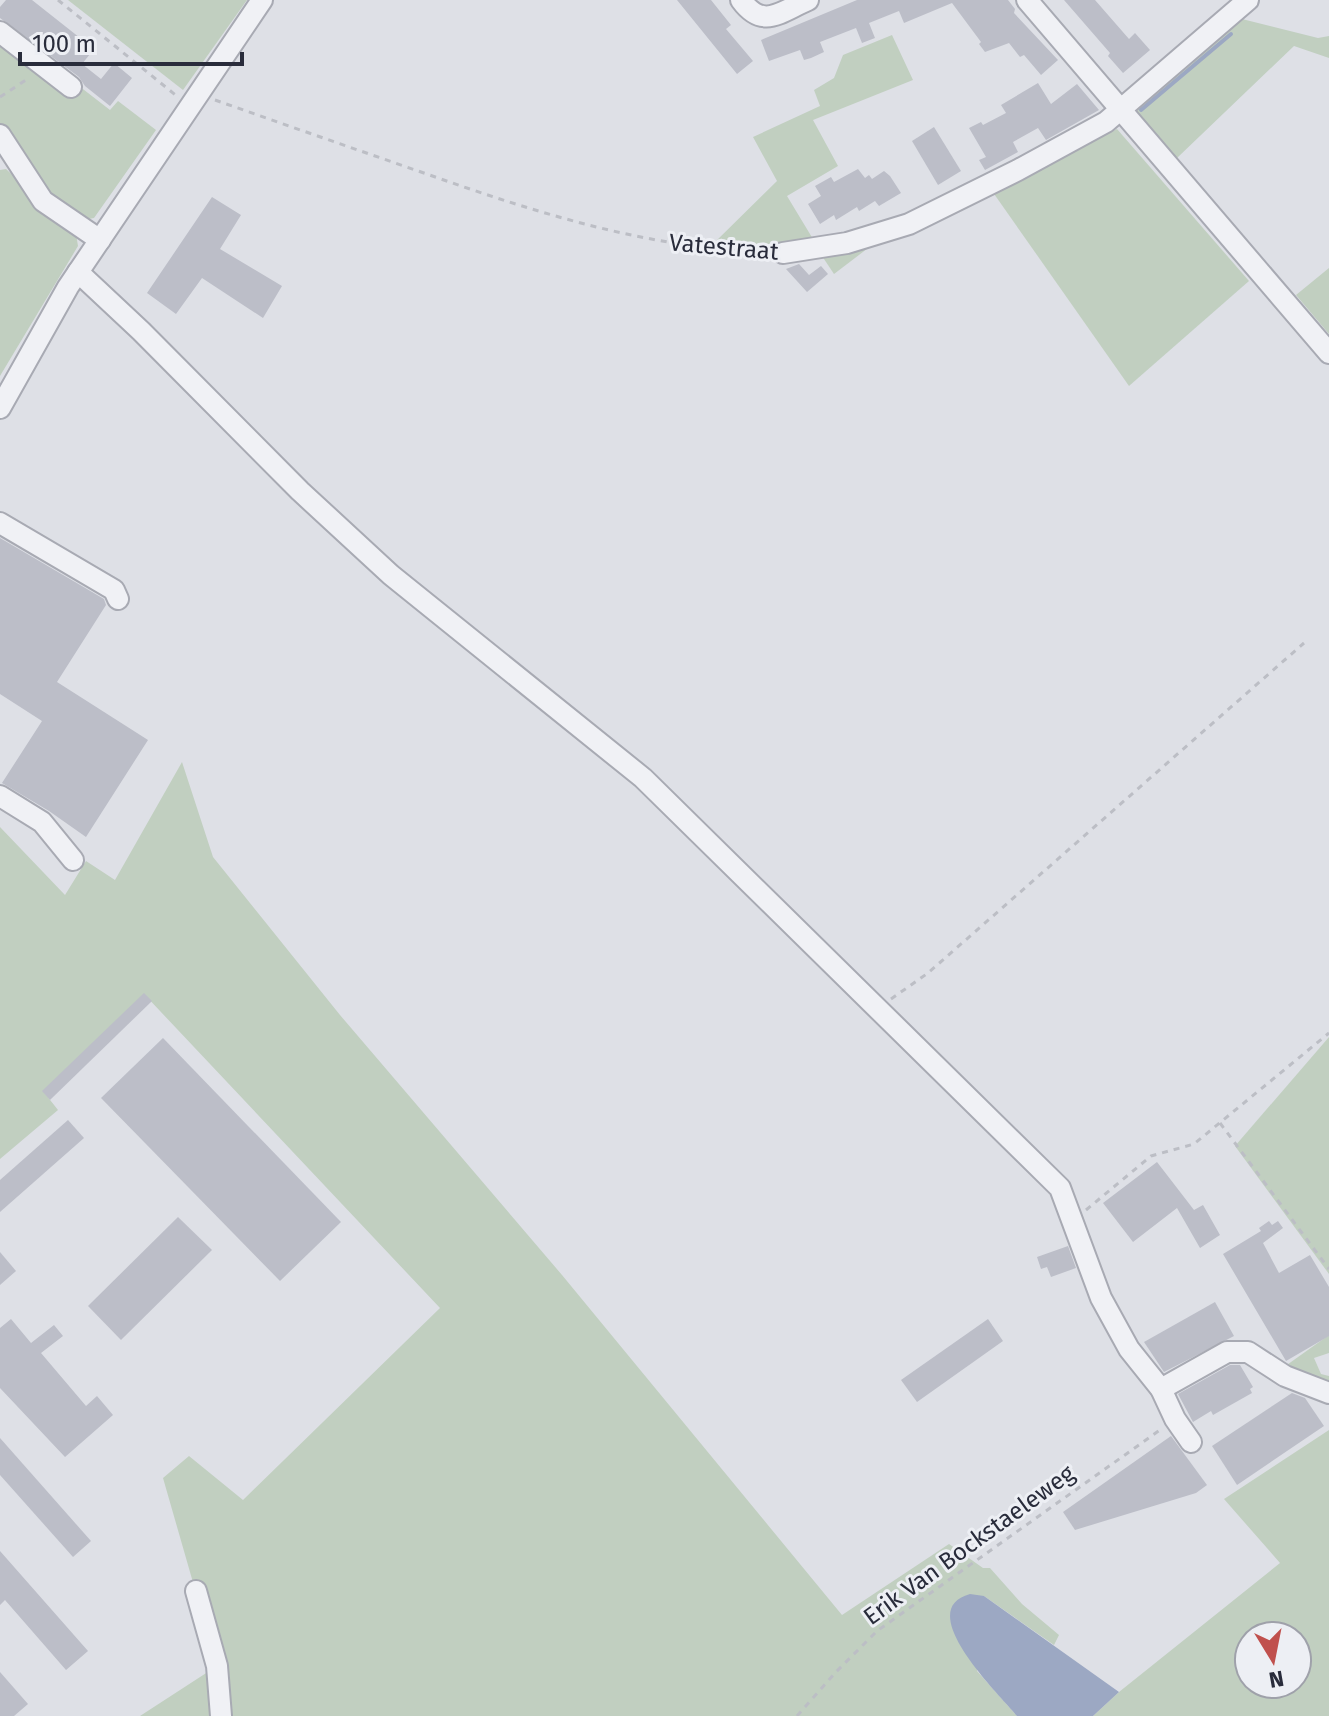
<svg xmlns="http://www.w3.org/2000/svg" width="1329" height="1716" font-family="'Fira Sans',sans-serif">
<style>
.green{fill:#c1cfc0;fill-rule:evenodd}
.water{fill:#9ca8c3}
.lines{fill:none;stroke-linecap:round;stroke-linejoin:round}
.stream{stroke:#9ca8c3;stroke-width:4}
.building{fill:#bcbec8}
.minor-casing{stroke:#a8aab3;stroke-width:24}
.path{stroke:#bcbec5;stroke-width:3;stroke-dasharray:6 6;stroke-linecap:butt}
.minor{stroke:#f0f1f5;stroke-width:20}
.labels{text-anchor:middle;stroke-width:6;stroke-linejoin:round;paint-order:stroke}
.street-label{font-size:24px;fill:#292c3b;stroke:#edeff4}
</style>
<rect width="100%" height="100%" fill="#dee0e6"/>
<!-- green -->
<g class="green">
<path d="M68,0h179l-64,90z"/>
<path d="M1238,18l80,20 11,-2v22l-35,-12 -117,112 -38,-42 -2,-7z"/>
<path d="M892,35l21,45 -100,40 25,46 -51,30 29,48 -50,5 -53,-5 64,-63 -24,-44 67,-31 -6,-16 20,-12 9,-23z"/>
<path d="M0,39l79,47 31,24 8,-9 38,29 -62,88 -11,2 -23,-15 -24,-26 -36,-55z"/>
<path d="M1117,129l132,152 -120,105 -137,-195z"/>
<path d="M6,169l70,65 2,12 -78,130v-206z"/>
<path d="M876,242l-42,32 -14,-21z"/>
<path d="M1329,268v66l-33,-39z"/>
<path d="M182,762l31,95 127,158 222,260 280,340 107,-71 34,24h7l32,36 37,31 -5,10 -70,-49 -7,75 40,45h-877l77,-50 -54,-188 26,-22 54,44 197,-192 -296,-314 -101,97 15,19 -58,49v-332l65,68 21,-34 29,19z"/>
<path d="M1329,1037v237l-94,-128z"/>
<path d="M1329,1335v18l-15,5 7,16 8,2v10l-45,-19z"/>
<path d="M1329,1430v286h-236l26,-24 161,-129 -56,-64zM1249,1636h48v48h-48z"/>
</g>
<!-- water -->
<path class="water" d="M970,1594l14,2 135,96 -26,24h-76c-17,-21 -106,-106 -47,-122z"/>
<g class="lines">
<!-- stream -->
<path class="stream" d="M1141,110l90,-76"/>
</g>
<!-- building -->
<g class="building">
<path d="M6,0h26l62,49 -12,15 19,15 13,-16 18,15 -22,28 -25,-20 -6,-9 -79,-59v-11z"/>
<path d="M677,0h34l20,25 -5,4 27,32 -16,13z"/>
<path d="M857,0h151l7,9 -1,4 44,47 -17,15 -17,-20 -4,2 -11,-14 -24,9 -6,-8 2,-2 -29,-39 -48,20 -5,-12 -30,12 6,15 -13,5 -6,-15 -36,14 4,10 -13,6 -7,2 -4,-10 -31,11 -8,-21z"/>
<path d="M1064,0h31l34,39 6,-6 15,17 -27,23 -15,-17 2,-3z"/>
<path d="M1038,83l13,21 26,-20 22,26 -53,30 -8,-12 -25,14 5,10 -33,18 -6,-10 7,-3 -17,-29 12,-6 2,3 23,-12 -5,-8z"/>
<path d="M934,127l27,44 -23,14 -26,-44z"/>
<path d="M858,169l7,9 4,-3 3,4 12,-8 6,5 11,17 -22,13 -4,-5 -16,10 -2,-4 -21,13 -2,-5 -14,9 -12,-20 13,-8 -6,-10 16,-9 3,5z"/>
<path d="M212,197l29,18 -21,34 62,37 -19,32 -61,-40 -26,36 -29,-21z"/>
<path d="M799,264l10,11 12,-9 7,8 -21,18 -21,-23z"/>
<path d="M0,538l104,61 2,6 -49,77 91,58 -62,97 -37,-26 -47,-28 40,-62 -42,-27z"/>
<path d="M144,993l8,8 -102,99 -8,-9z"/>
<path d="M163,1038l178,184 -61,59 -179,-183z"/>
<path d="M68,1120l16,18 -84,74v-32z"/>
<path d="M1157,1162l37,48 9,-5 17,30 -20,13 -23,-40 -44,34 -30,-39z"/>
<path d="M178,1217l34,33 -91,90 -33,-34z"/>
<path d="M1269,1221l3,4 6,-4 5,7 -20,15 16,30 31,-18 19,32v49l-43,25 -63,-107 38,-23 -2,-3z"/>
<path d="M1068,1246l8,22 -25,9 -4,-10 -6,2 -4,-12z"/>
<path d="M0,1252l16,19 -16,14z"/>
<path d="M1215,1302l19,34 -70,36 -20,-30z"/>
<path d="M11,1319l20,24 23,-18 9,11 -22,17 45,53 11,-10 16,19 -48,42 -65,-69v-60z"/>
<path d="M988,1319l15,22 -86,61 -16,-22z"/>
<path d="M1230,1365h10l13,22 -3,2 2,4 -39,22 -2,-4 -18,11 -15,-28z"/>
<path d="M1292,1393l13,5 19,28 -87,59 -25,-39z"/>
<path d="M1171,1436l36,49 -11,8 -121,37 -12,-18z"/>
<path d="M0,1438l91,103 -18,16 -73,-82z"/>
<path d="M0,1551l88,100 -22,19 -61,-70 -5,5z"/>
<path d="M0,1672l28,32 -14,12h-14z"/>
</g>
<g class="lines">
<!-- minor casing -->
<g class="minor-casing">
<g id="minor">
<path d="M741,0c22,30 39,12 67,0"/>
<path d="M1027,0l302,353"/>
<path d="M0,32l71,55"/>
<path d="M0,135l43,66 57,39"/>
<path d="M783,253l64,-10 62,-19 109,-54 88,-48 142,-122"/>
<path d="M78,272l63,59 159,160 91,84 252,203 417,410 41,110 28,51 32,40 14,30 16,23"/>
<path d="M0,408l68,-121 194,-287"/>
<path d="M0,523l114,67 4,9"/>
<path d="M0,796l42,26 31,38"/>
<path d="M1161,1389l66,-37h21l37,24 44,17"/>
<path d="M196,1591l21,75 4,50"/>
</g>
</g>
<!-- path -->
<g class="path">
<path d="M58,0l120,97"/>
<path d="M0,97l29,-19"/>
<path d="M215,100c68,24 137,48 206,72 116,41 222,75 347,81"/>
<path d="M891,999l37,-26 376,-330"/>
<path d="M1220,1123l109,146"/>
<path d="M1086,1210l65,-54 43,-12 135,-111"/>
<path d="M797,1716l39,-44 41,-41 283,-201"/>
</g>
<!-- minor -->
<use href="#minor" class="minor"/>
</g>
<g class="labels">
<!-- street labels -->
<g class="street-label">
<text transform="translate(724 247) rotate(5)" y="8">Vatestraat</text>
<text transform="translate(969 1545) rotate(-36)" y="8">Erik Van Bockstaeleweg</text>
</g>
</g>
<!-- north arrow -->
<g transform="translate(1273 1660) rotate(170)"><circle r="38" fill="#edeff4" stroke="#9fa1aa" stroke-width="2"/>
<path d="M0-6L14 30L0 20L-14 30Z" fill="#c0504d"/>
<text y="-12" font-size="22" font-weight="bold" text-anchor="middle" fill="#292c3b">N</text>
</g>
<!-- scale -->
<path d="M20 52v12h222v-12" fill="none" stroke="#292c3b" stroke-width="4"/>
<text x="32" y="52" font-size="24" fill="#292c3b" stroke="#edeff4" stroke-width="6" paint-order="stroke">100 m</text>
</svg>
